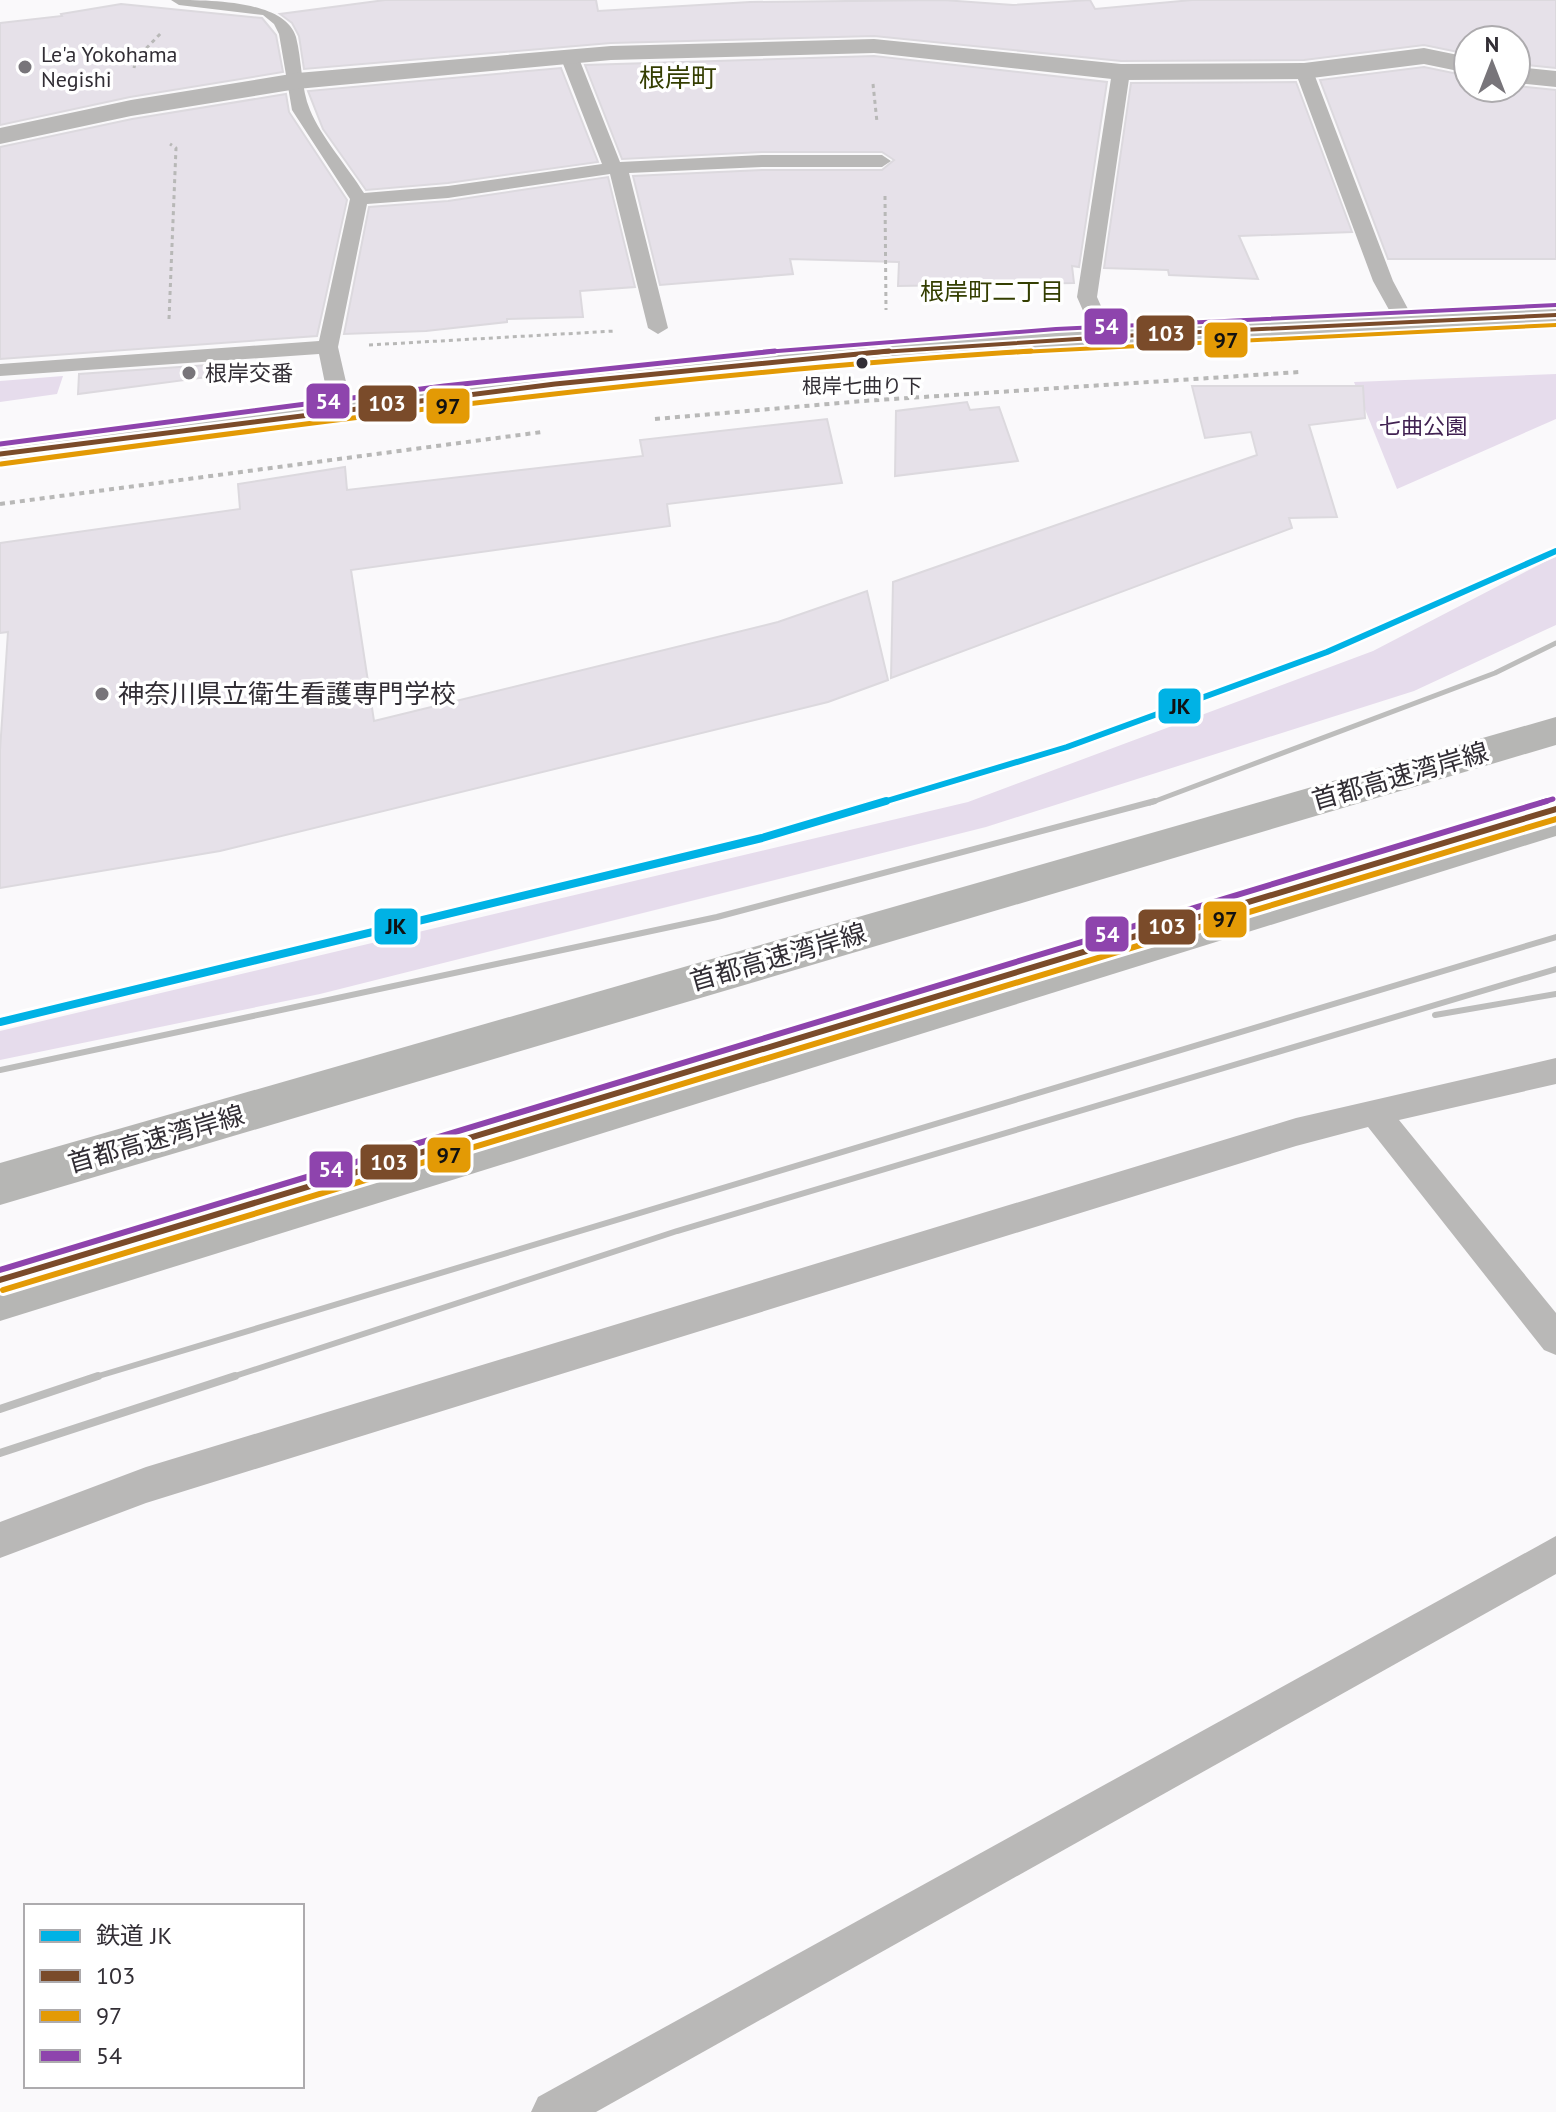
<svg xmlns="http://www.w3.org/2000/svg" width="1556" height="2112" font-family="'PT Sans','Noto Sans JP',sans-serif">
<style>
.green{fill:#e6dcec}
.building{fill:#e6e1e9;stroke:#dcd9de;stroke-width:2}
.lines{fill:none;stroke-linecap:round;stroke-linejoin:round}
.path-far1{stroke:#b8b8b7;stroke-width:3;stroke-dasharray:4 4;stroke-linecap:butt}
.path{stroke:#b8b8b7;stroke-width:4;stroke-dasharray:5 5;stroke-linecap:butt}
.service{fill:#b9b8b7;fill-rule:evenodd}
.tertiary{fill:#b9b8b7;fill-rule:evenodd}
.primary{fill:#bbbcba;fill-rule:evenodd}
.motorway{fill:#b6b6b4;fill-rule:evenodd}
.rail-far2{stroke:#bdbdbc;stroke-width:5}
.rail-far1{stroke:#bdbdbc;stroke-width:6}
.rail{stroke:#bdbdbc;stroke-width:8}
.bus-1-far2-casing{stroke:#fff;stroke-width:8}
.bus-1-far1-casing{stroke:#fff;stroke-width:10}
.bus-1-casing{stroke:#fff;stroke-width:12}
.bus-2-far2-casing{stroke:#fff;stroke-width:8}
.bus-2-far1-casing{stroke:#fff;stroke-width:10}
.bus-2-casing{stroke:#fff;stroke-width:12}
.bus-3-far2-casing{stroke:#fff;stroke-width:8}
.bus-3-far1-casing{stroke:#fff;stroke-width:10}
.bus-3-casing{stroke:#fff;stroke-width:12}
.bus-1-far2{stroke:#7a4b2a;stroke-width:4}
.bus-1-far1{stroke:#7a4b2a;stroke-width:5}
.bus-1{stroke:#7a4b2a;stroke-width:6}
.bus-2-far2{stroke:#e39a05;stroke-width:4}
.bus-2-far1{stroke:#e39a05;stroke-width:5}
.bus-2{stroke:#e39a05;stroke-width:6}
.bus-3-far2{stroke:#8e44ad;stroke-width:4}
.bus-3-far1{stroke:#8e44ad;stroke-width:5}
.bus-3{stroke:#8e44ad;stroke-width:6}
.rail-1-far1-casing{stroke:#fff;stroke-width:11}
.rail-1-casing{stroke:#fff;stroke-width:14}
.rail-1-far1{stroke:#00b2e5;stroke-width:6}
.rail-1{stroke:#00b2e5;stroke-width:8}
.poi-dot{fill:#78757a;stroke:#fff;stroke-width:3}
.bus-dot{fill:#322e35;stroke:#fff;stroke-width:3}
.labels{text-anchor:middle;stroke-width:7;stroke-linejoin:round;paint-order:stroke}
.far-bus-label{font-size:20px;fill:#322e35;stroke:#fff}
.far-poi-label{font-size:22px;fill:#322e35;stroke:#fff;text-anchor:start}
.far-park-label{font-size:22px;fill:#412252;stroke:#fff}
.far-neighbourhood-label{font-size:24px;fill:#343e01;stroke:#fff}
.far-quarter-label{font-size:26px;fill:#343e01;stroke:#fff}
.poi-label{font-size:26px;fill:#322e35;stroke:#fff;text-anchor:start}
.street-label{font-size:26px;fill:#322e35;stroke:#fff}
.line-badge{stroke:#fff;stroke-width:3}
.badge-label{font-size:22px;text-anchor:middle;font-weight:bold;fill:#fff}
.pale-badge-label{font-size:22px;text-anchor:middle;font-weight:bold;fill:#111}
</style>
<rect width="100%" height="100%" fill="#faf9fb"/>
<!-- green -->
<g class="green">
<path d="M1556,374v45l-159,70 -43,-107z"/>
<path d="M63,376l-6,18 -57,8v-21z"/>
<path d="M1556,556v69l-142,66 -428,136 -666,167 -320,66v-29l968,-229 405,-151z"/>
</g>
<!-- building -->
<g class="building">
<path d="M385,0h211l2,11 152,-9 193,-2 70,5 77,-5 5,9 97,-9h364v68l-40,-4v-24h-48v14l-44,-9 -120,15 -183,1 -247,-25 -263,7 -307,26 -5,-33 -7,-13 -12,-9z"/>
<path d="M121,4l141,14 14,17 7,37 -153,25 -130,28v-102l62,-7 -1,-2z"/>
<path d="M874,56l233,26 -28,185 -7,-1 2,17 -176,3 1,-24 -109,-3 3,15 -133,11 -27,-109 129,-6h120l12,-10 -12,-8h-120l-140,7 -37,-94z"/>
<path d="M1424,67l44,9v12l48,-2 40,4v169h-168l-68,-179z"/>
<path d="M561,68l37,94 -150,21 -82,7 -43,-61 -15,-38z"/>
<path d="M1296,82l56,150 -113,4 19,43 -89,-4 -1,-5 -64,-2 27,-185z"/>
<path d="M286,94l3,18 58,88 -30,136 -317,23v-212l132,-28z"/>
<path d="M608,177l27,110 -55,4 3,26 -76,2v3l-81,9 -82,3 25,-127 79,-6z"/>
<path d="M222,364l1,11 -145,19 1,-20z"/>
<path d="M1192,386h171l2,32 -56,7 28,92 -48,1 3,10 -401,150 2,-96 364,-127 -6,-23 -46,6z"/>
<path d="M967,402l3,8 29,-3 19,54 -123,15 1,-65z"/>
<path d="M827,419l15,64 -175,21 3,22 -319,44 23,151 404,-99 89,-31 21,89 -60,22 -608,149 -220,37v-138l8,-118 -8,1v-90l240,-34 -2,-25 107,-17 2,23 296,-34 -3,-16z"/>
</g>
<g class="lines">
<!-- path-far1 -->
<g class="path-far1">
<path d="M134,68l2,-9 25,-26"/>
<path d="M873,84l4,38"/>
<path d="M885,196l1,114"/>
<path d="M169,319l7,-171 -6,-4"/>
<path d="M369,345l246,-14"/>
</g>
<!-- path -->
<g class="path">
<path d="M655,419l208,-18 437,-29"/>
<path d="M0,504l542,-72"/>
</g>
<!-- service -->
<g class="service">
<path d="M171,0c38,0 114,0 125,37 6,23 5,52 14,73 10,25 39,59 54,83l84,-7 154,-22 -42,-108 9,-5 9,5 42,106 142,-7h120l9,6 -9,6h-120l-133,6 39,155 -10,6 -10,-6 -38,-154 -162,24 -81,6 -29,143 14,61 -11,7 -11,-7 -11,-54 -319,22v-12l319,-23 31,-142 -58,-89 -13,-76 -5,-10 -11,-9 -84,-10z"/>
<path d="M1304,66l9,5 80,210 22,41 -3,4h-14l-25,-45 -78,-210z"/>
<path d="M1121,67l9,5 -33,225 18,41 -10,6 -10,-6 -18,-41 35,-225z"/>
<path d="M1556,1058v26l-157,36 157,193v42l-12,-5 -176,-223 -72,19 -1150,357 -146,55v-36l146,-55 1150,-349z"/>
<path d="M1556,1536v38l-960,538h-65l7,-15z"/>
</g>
<!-- tertiary -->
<g class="tertiary">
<path d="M874,39l247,25 183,-1 120,-15 44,9v16l-44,-9 -120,15 -183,1 -247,-27 -263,7 -314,29 -166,27 -131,28v-16l131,-28 166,-27 314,-27z"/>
<path d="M1516,67l40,4v16l-40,-4z"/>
</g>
<!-- primary -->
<path class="primary" d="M1556,306v18c-222,11 -445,18 -667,36 -297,25 -593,64 -889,104v-20c296,-39 592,-78 889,-102 222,-18 445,-25 667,-36z"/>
<!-- motorway -->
<g class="motorway">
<path d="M1556,717v28l-1556,460v-42z"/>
<path d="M1556,806v30l-1556,485v-46z"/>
</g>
<!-- rail-far2 -->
<path class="rail-far2" d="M1150,803l345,-130 61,-30"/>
<!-- rail-far1 -->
<g class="rail-far1">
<path d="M1435,1015l121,-21"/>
<path d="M0,1070l717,-153 438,-116"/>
<path d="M92,1378l1464,-441"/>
<path d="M229,1378l448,-147 879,-262"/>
</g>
<!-- rail -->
<g class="rail">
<path d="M0,1409l98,-33"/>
<path d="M0,1453l235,-77"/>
</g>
<!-- bus-1-far2 casing -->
<g class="bus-1-far2-casing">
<path id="bus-1-far2" d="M866,353l273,-18 417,-20"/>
</g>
<!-- bus-1-far1 casing -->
<g class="bus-1-far1-casing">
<path id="bus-1-far1" d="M0,454l555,-70 334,-33"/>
</g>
<!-- bus-1 casing -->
<g class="bus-1-casing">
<path id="bus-1" d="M0,1280l1556,-471"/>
</g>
<!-- bus-2-far2 casing -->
<g class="bus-2-far2-casing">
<path id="bus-2-far2" d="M1000,353l556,-28"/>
</g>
<!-- bus-2-far1 casing -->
<g class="bus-2-far1-casing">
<path id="bus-2-far1" d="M1,464c342,-46 685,-91 1030,-113"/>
</g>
<!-- bus-2 casing -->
<g class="bus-2-casing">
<path id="bus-2" d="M3,1290l1553,-471"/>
</g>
<!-- bus-3-far2 casing -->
<g class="bus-3-far2-casing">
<path id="bus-3-far2" d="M754,353l302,-24 500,-24"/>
</g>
<!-- bus-3-far1 casing -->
<g class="bus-3-far1-casing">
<g id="bus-3-far1">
<path d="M0,444l444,-58 331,-35"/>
<path d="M1540,803l13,-4"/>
</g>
</g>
<!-- bus-3 casing -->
<g class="bus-3-casing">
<path id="bus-3" d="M0,1270l1547,-469"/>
</g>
<!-- bus-1-far2 -->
<use href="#bus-1-far2" class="bus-1-far2"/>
<!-- bus-1-far1 -->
<use href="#bus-1-far1" class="bus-1-far1"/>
<!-- bus-1 -->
<use href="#bus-1" class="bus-1"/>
<!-- bus-2-far2 -->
<use href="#bus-2-far2" class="bus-2-far2"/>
<!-- bus-2-far1 -->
<use href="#bus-2-far1" class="bus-2-far1"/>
<!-- bus-2 -->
<use href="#bus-2" class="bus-2"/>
<!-- bus-3-far2 -->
<use href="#bus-3-far2" class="bus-3-far2"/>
<!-- bus-3-far1 -->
<use href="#bus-3-far1" class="bus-3-far1"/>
<!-- bus-3 -->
<use href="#bus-3" class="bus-3"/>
<!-- rail-1-far1 casing -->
<g class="rail-1-far1-casing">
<path id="rail-1-far1" d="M880,803l187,-56 260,-95 229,-101"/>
</g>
<!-- rail-1 casing -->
<g class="rail-1-casing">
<path id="rail-1" d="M0,1022l762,-184 124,-37"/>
</g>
<!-- rail-1-far1 -->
<use href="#rail-1-far1" class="rail-1-far1"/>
<!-- rail-1 -->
<use href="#rail-1" class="rail-1"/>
</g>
<!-- markers -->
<g class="poi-dot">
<circle cx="25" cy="67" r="8"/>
<circle cx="189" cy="373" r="8"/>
<circle cx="102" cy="694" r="8"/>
</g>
<circle class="bus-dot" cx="862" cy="363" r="7"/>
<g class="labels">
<!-- far-bus labels -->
<g class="far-bus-label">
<text x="862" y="393">根岸七曲り下</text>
</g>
<!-- far-poi labels -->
<g class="far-poi-label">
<text x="41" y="62">Le'a Yokohama<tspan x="41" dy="25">Negishi</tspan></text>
<text x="205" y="381">根岸交番</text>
</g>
<!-- far-park labels -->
<g class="far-park-label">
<text x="1423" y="434">七曲公園</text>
</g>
<!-- far-neighbourhood labels -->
<g class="far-neighbourhood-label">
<text x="992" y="300">根岸町二丁目</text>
</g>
<!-- far-quarter labels -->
<g class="far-quarter-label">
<text x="678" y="87">根岸町</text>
</g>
<!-- poi labels -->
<g class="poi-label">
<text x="118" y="703">神奈川県立衛生看護専門学校</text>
</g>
<!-- street labels -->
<g class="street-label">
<text transform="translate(1400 776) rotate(-16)" y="9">首都高速湾岸線</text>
<text transform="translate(778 957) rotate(-16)" y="9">首都高速湾岸線</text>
<text transform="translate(156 1139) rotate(-16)" y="9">首都高速湾岸線</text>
</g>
</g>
<g class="line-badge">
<rect x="1083" y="307" width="46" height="39" rx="8" fill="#8e44ad"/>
<rect x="1135" y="314" width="61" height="38" rx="8" fill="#7a4b2a"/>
<rect x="1203" y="321" width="46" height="38" rx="8" fill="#e39a05"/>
<rect x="305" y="382" width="46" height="38" rx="8" fill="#8e44ad"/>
<rect x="357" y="384" width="61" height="39" rx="8" fill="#7a4b2a"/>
<rect x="425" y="387" width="46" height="38" rx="8" fill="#e39a05"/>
<rect x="1157" y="687" width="45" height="38" rx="8" fill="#00b2e5"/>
<rect x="1202" y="900" width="46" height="39" rx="8" fill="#e39a05"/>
<rect x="373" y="907" width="46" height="39" rx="8" fill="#00b2e5"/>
<rect x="1137" y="908" width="60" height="38" rx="8" fill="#7a4b2a"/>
<rect x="1084" y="915" width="46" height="38" rx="8" fill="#8e44ad"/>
<rect x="426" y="1136" width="46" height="38" rx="8" fill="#e39a05"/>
<rect x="359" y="1143" width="60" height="38" rx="8" fill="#7a4b2a"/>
<rect x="308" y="1150" width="46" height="39" rx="8" fill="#8e44ad"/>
</g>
<g class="badge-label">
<text x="1106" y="334">54</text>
<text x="1166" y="341">103</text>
<text x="328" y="409">54</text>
<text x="387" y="411">103</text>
<text x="1167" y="934">103</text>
<text x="1107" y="942">54</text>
<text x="389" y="1170">103</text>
<text x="331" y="1177">54</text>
</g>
<g class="pale-badge-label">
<text x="1226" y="348">97</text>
<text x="448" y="414">97</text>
<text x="1180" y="714">JK</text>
<text x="1225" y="927">97</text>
<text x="396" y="934">JK</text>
<text x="449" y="1163">97</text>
</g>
<!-- legend -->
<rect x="24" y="1904" width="280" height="184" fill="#ffffff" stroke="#adabae" stroke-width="2"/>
<rect x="40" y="1930" width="40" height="12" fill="#00b2e5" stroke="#adabae" stroke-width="2"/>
<text x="96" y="1944" font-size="24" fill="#322e35">鉄道 JK</text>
<rect x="40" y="1970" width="40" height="12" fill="#7a4b2a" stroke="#adabae" stroke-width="2"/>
<text x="96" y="1984" font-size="24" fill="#322e35">103</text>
<rect x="40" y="2010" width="40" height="12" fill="#e39a05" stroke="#adabae" stroke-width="2"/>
<text x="96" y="2024" font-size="24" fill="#322e35">97</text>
<rect x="40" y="2050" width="40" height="12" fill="#8e44ad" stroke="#adabae" stroke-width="2"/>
<text x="96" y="2064" font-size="24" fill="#322e35">54</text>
<!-- north arrow -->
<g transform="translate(1492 64)"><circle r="38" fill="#ffffff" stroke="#adabae" stroke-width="2"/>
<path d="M0-6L14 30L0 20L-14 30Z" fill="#78757a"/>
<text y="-12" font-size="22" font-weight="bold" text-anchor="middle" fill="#322e35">N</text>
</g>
</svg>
